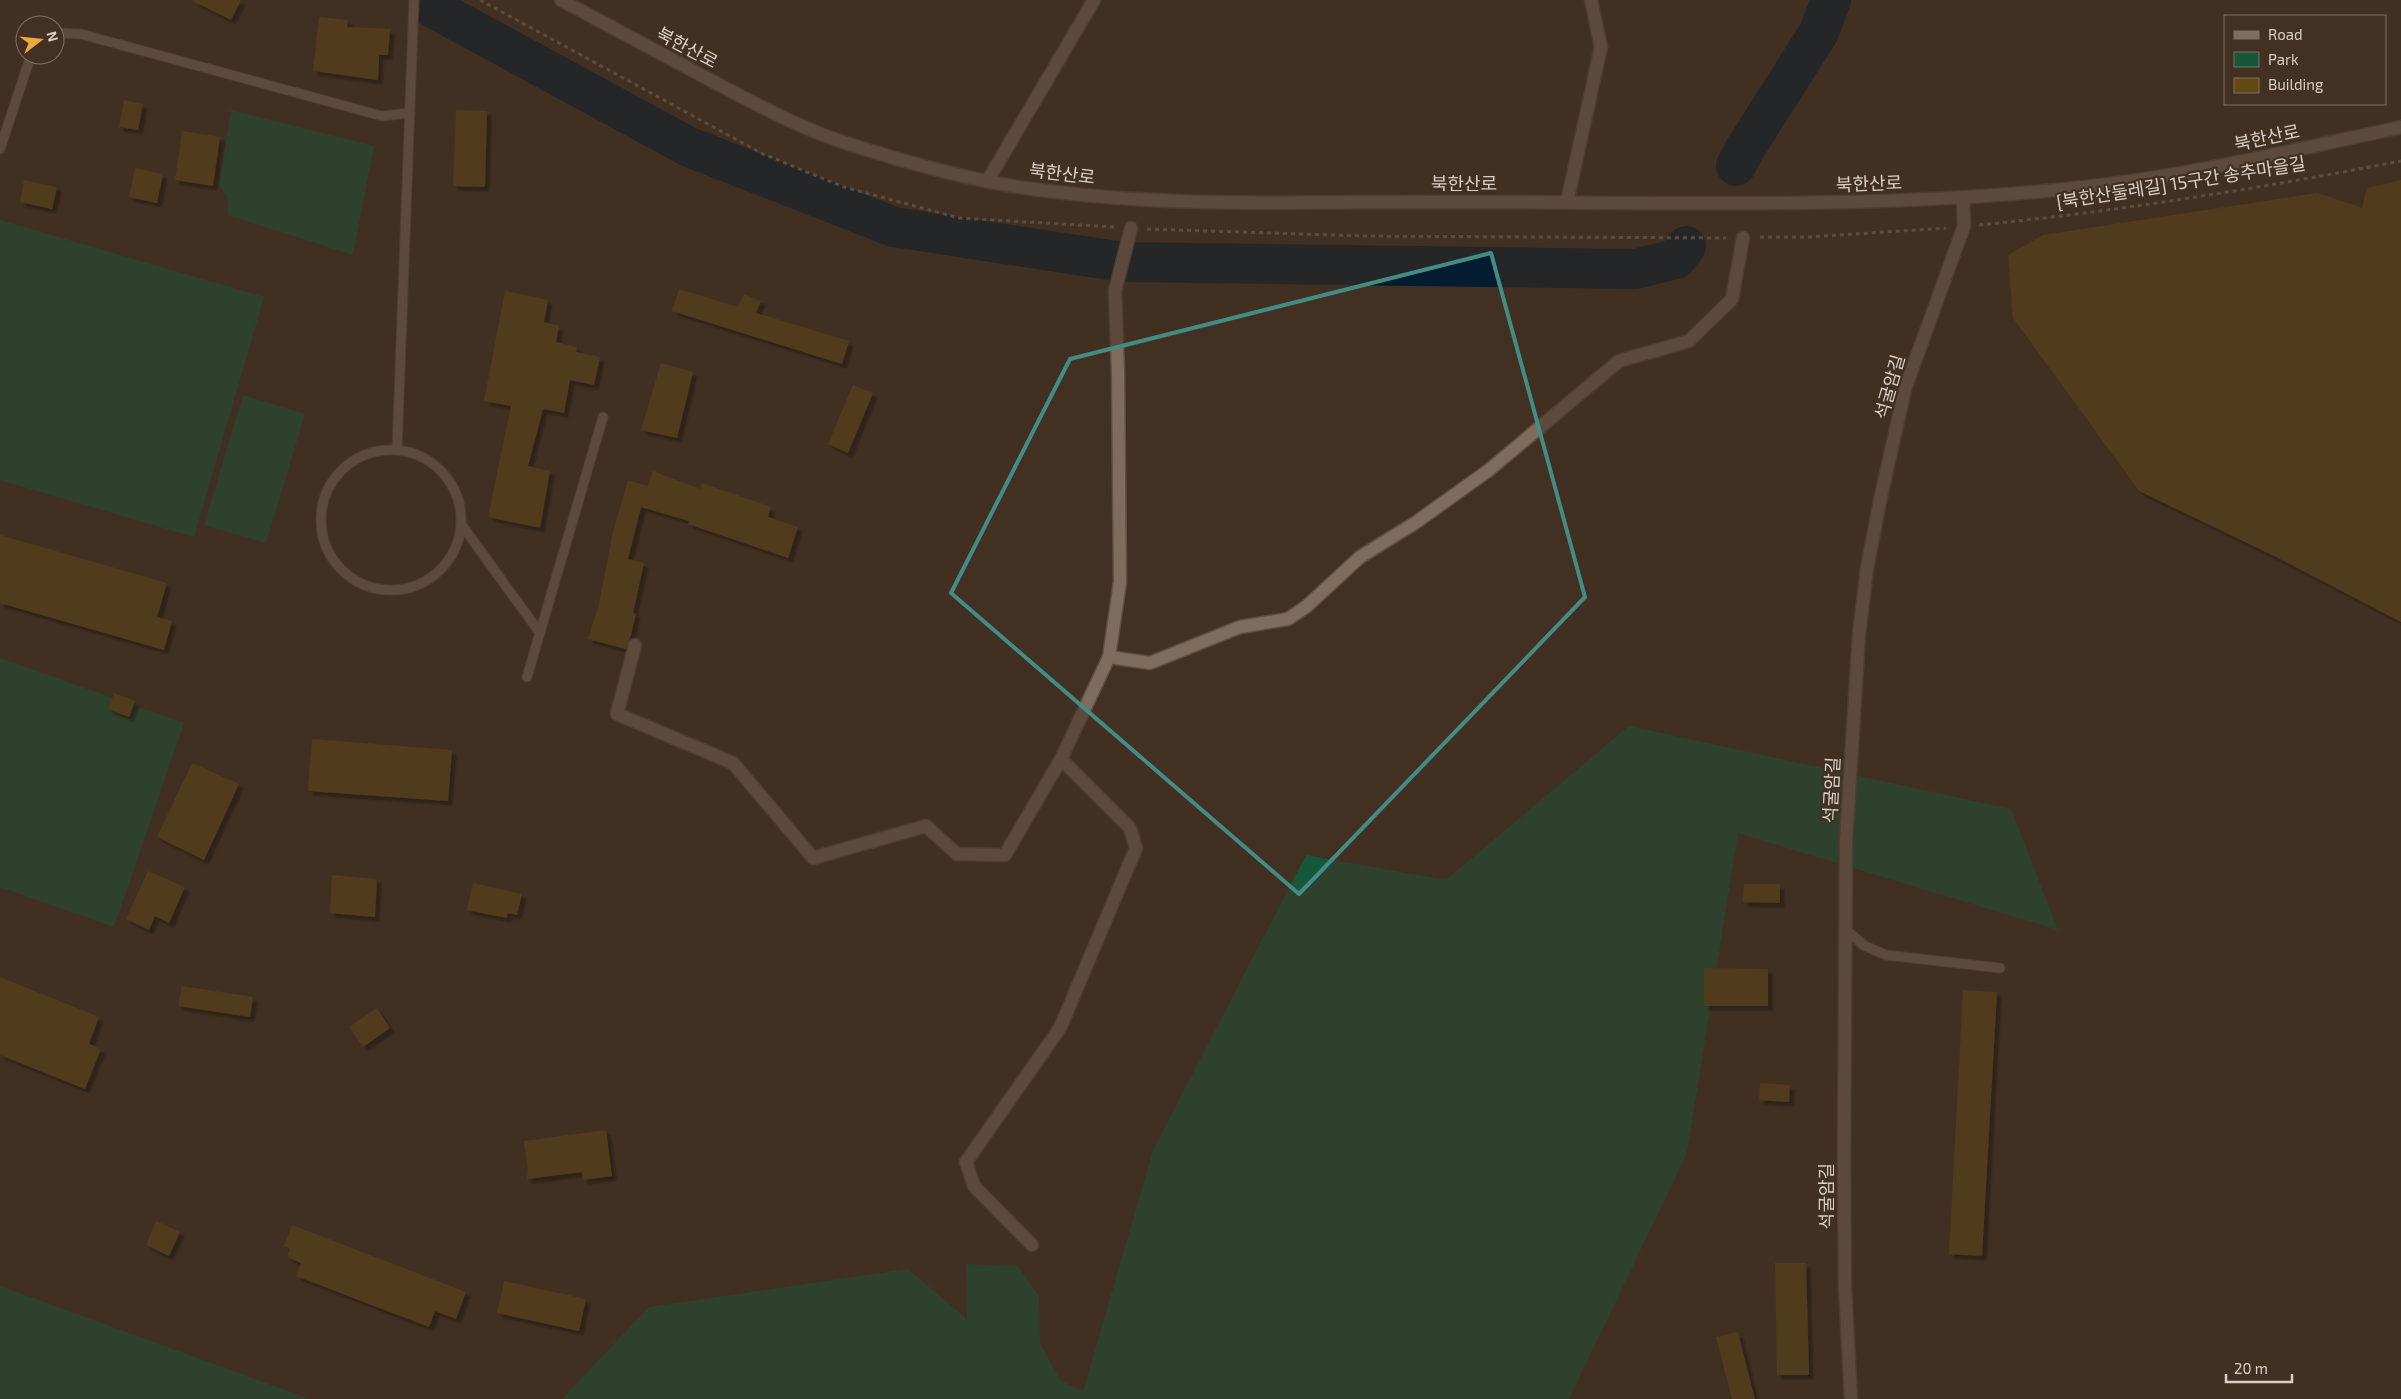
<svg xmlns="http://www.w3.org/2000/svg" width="2401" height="1399" font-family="'Exo 2','Noto Sans KR',sans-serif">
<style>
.green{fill:#165739}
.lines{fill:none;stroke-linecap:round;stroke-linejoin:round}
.river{stroke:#041c30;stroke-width:40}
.building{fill:#634816;filter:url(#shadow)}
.lane-casing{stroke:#5d4f42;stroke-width:11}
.street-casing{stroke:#5d4f42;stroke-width:15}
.secondary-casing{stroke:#5d4f42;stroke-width:15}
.path{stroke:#7d6e62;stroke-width:3;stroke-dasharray:4 4;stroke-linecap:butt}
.lane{stroke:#806c5c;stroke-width:9}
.street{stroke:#806c5c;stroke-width:12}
.secondary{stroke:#806c5c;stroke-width:12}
.marked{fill:none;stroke:#428c84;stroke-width:4;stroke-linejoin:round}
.labels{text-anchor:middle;stroke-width:4.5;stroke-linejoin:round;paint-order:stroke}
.street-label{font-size:18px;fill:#dacfc6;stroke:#423022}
</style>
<defs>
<filter id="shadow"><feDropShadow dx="4.5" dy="4.5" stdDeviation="1" flood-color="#0009"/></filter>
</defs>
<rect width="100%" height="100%" fill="#423022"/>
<!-- green -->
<g class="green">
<path d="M231,110l143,36 -21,109 -125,-40 -1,-18 -8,-12z"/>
<path d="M0,220l264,77 -70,240 -194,-57z"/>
<path d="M243,395l62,19 -39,129 -62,-18z"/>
<path d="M0,658l184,65 -70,204 -114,-40z"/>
<path d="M1629,726l382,83 47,121 -320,-97 -51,320 -118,246h-1007l87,-92 259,-38 59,50 -1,-55 52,2 21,30 1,47 20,37 23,12 70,-242 153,-295 140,25z"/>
<path d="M0,1286l310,113h-310z"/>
</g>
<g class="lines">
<!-- river -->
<g class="river">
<path d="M431,7l258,140 205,80 229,35 512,7 41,-10 10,-13"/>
<path d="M1736,166l7,-14 76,-120 12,-32"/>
</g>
</g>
<!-- building -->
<g class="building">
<path d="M191,0h50l-10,20z"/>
<path d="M319,17l29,3 -1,7 43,2 -2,26h-9l-1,25 -65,-9z"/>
<path d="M124,100l19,4 -5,26 -19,-3z"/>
<path d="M456,110l31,1 -2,76 -32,-1z"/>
<path d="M182,131l38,6 -7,49 -38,-6z"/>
<path d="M135,168l28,6 -6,29 -28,-6z"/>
<path d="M24,180l33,7 -5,22 -32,-7z"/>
<path d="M2401,180v442l-125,-65 -137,-66 -126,-173 -5,-63 35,-20 274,-42 45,15 5,-20z"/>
<path d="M679,289l59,18 6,-13 17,7 -5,12 93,28 -7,23 -170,-53z"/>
<path d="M505,291l43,9 -4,22 15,4 -3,16 21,5 -1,5 24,5 -6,28 -24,-5 -6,33 -21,-4 -15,57 22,5 -10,57 -52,-11 23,-111 -27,-5z"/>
<path d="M661,363l32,9 -16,66 -36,-8z"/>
<path d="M853,385l20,8 -25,60 -20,-9z"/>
<path d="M653,471l47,18 2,-6 69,24 -3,10 30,10 -10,31 -100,-34 1,-3 -48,-14 -13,52 16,4 -11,50 3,1 -6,25 -4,10 -38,-10 11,-35 14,-72 15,-52 20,6z"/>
<path d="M0,535l167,48 -10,34 15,4 -8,29 -164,-47z"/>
<path d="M114,693l21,8 -6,16 -21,-8z"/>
<path d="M312,739l140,11 -4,51 -140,-10z"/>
<path d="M192,763l47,21 -35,76 -47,-23z"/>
<path d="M148,871l37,16 -16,36 -14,-7 -6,14 -23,-11z"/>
<path d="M332,875l45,4 -2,38 -45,-4z"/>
<path d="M473,883l49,11 -5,21 -9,-2 -1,5 -40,-8z"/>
<path d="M1744,884h36v19l-37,-1z"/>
<path d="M1704,968l64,1v37h-64z"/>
<path d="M0,977l99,40 -10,27 12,5 -16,40 -85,-34z"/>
<path d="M182,986l71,11 -3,20 -72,-11z"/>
<path d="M1963,990l34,2 -15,264 -33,-2z"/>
<path d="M377,1008l13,20 -27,19 -14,-20z"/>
<path d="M1760,1083l30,2 -1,17 -30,-2z"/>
<path d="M606,1130l6,46 -29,4 -1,-8 -55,7 1,-9 -4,-29z"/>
<path d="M156,1221l24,11 -11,24 -23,-11z"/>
<path d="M292,1225l174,67 -10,27 -21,-8 -6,16 -133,-51 5,-13 -14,-6 3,-8 -6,-3z"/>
<path d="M1775,1263h31l3,112h-32z"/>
<path d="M504,1281l82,18 -7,32 -82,-18z"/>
<path d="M1738,1332l11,44 6,23h-23l-16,-62z"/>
</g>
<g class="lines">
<!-- lane casing -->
<g class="lane-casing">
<g id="lane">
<path d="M55,33l26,1 301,82 28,-3"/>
<path d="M0,149l31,-94"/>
<path d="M397,449l17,-449"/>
<circle cx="391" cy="520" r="70"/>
<path d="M461,524l79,109"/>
<path d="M527,677l76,-260"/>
<path d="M1846,930l19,16 21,9 114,13"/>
</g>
</g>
<!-- street casing -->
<g class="street-casing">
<g id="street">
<path d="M988,180l106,-180"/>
<path d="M1567,202l34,-155 -10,-47"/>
<path d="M1131,228l-16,63 3,80 2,211 -11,75 41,6 90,-36 48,-8 19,-13 53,-49 55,-34 74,-53 130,-109 70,-20 43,-42 11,-61"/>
<path d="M635,645l-18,69 116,49 80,95 113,-32 31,28 48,1 56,-96"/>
<path d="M1032,1245l-58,-59 -8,-24 94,-134 76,-180 -6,-20 -69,-69 48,-102"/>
<path d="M1851,1399l-6,-112 -1,-122 2,-324 13,-207 8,-66 14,-72 24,-107 59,-163 -1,-28"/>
</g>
</g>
<!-- secondary casing -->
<g class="secondary-casing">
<path id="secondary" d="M561,0c50,27 100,54 151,81 44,23 89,48 137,63 59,19 123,37 184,45 141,20 285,12 426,13 206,0 411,8 616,-14 110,-11 218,-38 326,-61"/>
</g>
<!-- path -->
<g class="path">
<path d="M480,0l283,154 81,33 115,31 155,9"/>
<path d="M1979,225c142,-14 282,-37 422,-64"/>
<path d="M1147,229l215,7 364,2"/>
<path d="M1760,237h49l137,-9"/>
</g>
<!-- lane -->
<use href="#lane" class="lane"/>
<!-- street -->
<use href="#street" class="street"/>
<!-- secondary -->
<use href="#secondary" class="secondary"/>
</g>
<!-- marked area -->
<path d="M0 0H2401V1399H0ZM1491,253l94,344 -286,297 -348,-301 119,-234z" fill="#423022" fill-opacity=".55" fill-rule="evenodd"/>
<path class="marked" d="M1491,253l94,344 -286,297 -348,-301 119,-234z"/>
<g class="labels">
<!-- street labels -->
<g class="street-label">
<text transform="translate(687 48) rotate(28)" y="6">북한산로</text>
<text transform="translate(2267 138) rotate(-12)" y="6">북한산로</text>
<text transform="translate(1062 174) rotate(7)" y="6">북한산로</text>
<text transform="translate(2181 183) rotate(-9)" y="6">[북한산둘레길] 15구간 송추마을길</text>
<text x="1464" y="190">북한산로</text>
<text transform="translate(1869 184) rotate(-2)" y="6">북한산로</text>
<text transform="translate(1890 387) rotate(-74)" y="6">석굴암길</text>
<text transform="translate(1832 790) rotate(-87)" y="6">석굴암길</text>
<text transform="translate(1827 1196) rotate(-90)" y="6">석굴암길</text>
</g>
</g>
<!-- legend -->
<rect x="2224" y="15" width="162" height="90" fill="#423022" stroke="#7f7064"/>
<rect x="2234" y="31" width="25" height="8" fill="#806c5c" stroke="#7f7064"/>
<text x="2268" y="40" font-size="15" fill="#dacfc6">Road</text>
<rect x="2234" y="52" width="25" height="15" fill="#165739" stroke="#7f7064"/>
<text x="2268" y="65" font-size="15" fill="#dacfc6">Park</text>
<rect x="2234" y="78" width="25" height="15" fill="#634816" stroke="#7f7064"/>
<text x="2268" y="90" font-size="15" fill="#dacfc6">Building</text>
<!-- north arrow -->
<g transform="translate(40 40) rotate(74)"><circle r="24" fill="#423022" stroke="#7f7064"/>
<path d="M0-4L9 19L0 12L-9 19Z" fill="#eda83b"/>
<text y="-8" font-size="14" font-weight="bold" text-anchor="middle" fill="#dacfc6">N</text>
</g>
<!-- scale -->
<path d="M2226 1374v8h66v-8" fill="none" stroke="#dacfc6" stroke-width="2.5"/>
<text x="2234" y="1374" font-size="15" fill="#dacfc6" stroke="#423022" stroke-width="4" paint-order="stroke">20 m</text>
</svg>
